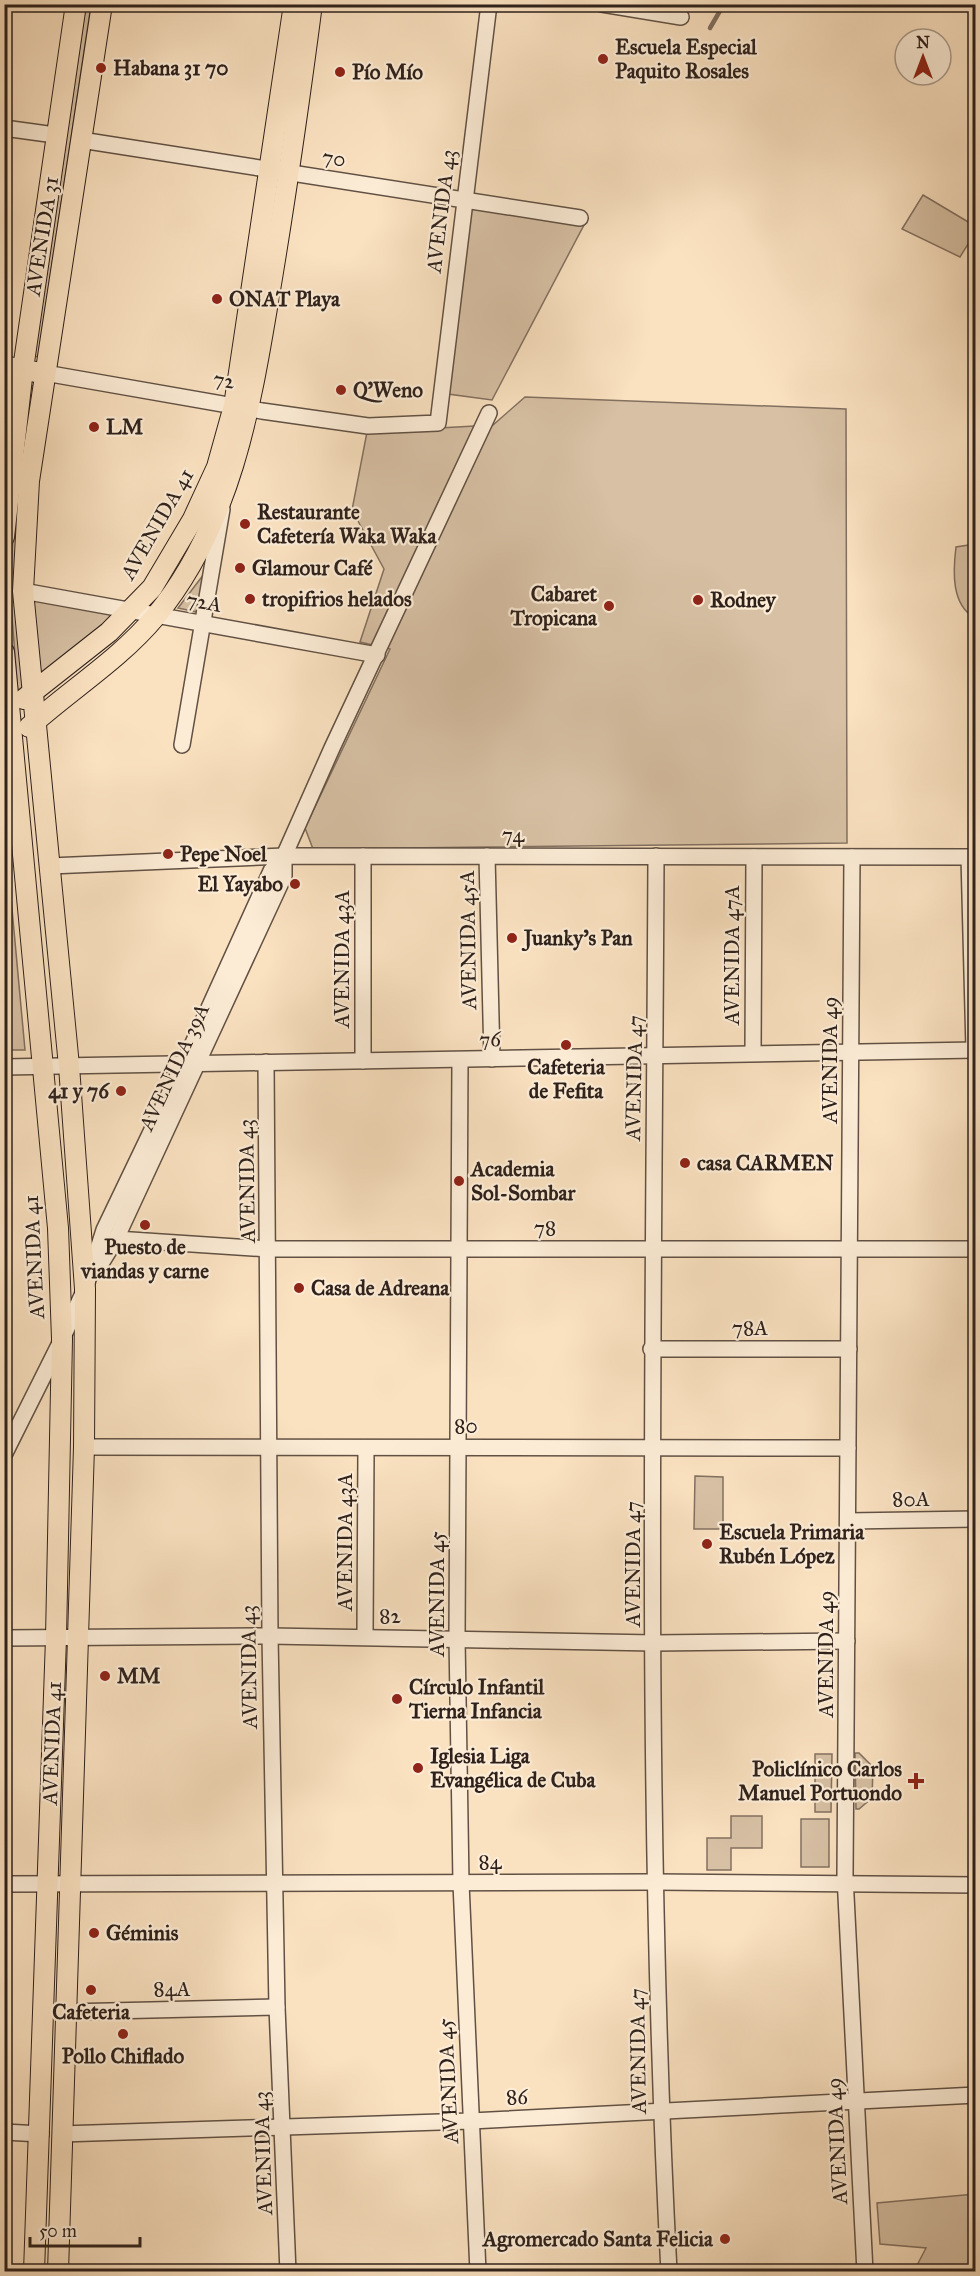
<svg xmlns="http://www.w3.org/2000/svg" width="980" height="2276" font-family="'IM FELL Great Primer',serif">
<style>
.green{fill:#d7c0a4;stroke:#827060;stroke-width:1.5}
.lines{fill:none;stroke-linecap:round;stroke-linejoin:round}
.stream{stroke:#7f6d5c;stroke-width:4.5}
.minor-casing{stroke:#615144;stroke-width:18}
.major-casing{stroke:#2e211b;stroke-width:22}
.minor{stroke:#fcecd6;stroke-width:15}
.major{stroke:#fae1c0;stroke-width:20}
.poi-dot{fill:#8f2418;stroke:#fcecd6;stroke-width:2}
.labels{text-anchor:middle;stroke-width:4.5;stroke-linejoin:round;paint-order:stroke}
.poi-label{font-size:21px;font-weight:bold;fill:#2e211b;stroke:#fcecd6;text-anchor:start}
.street-label{font-size:21px;fill:#2e211b;stroke:#fcecd6}
</style>
<rect width="100%" height="100%" fill="#fae1c0"/>
<filter id="stains"><feTurbulence type="fractalNoise" baseFrequency=".00333" numOctaves="4"/><feColorMatrix values="0 0 0 0 .2 0 0 0 0 .09 0 0 0 0 .02 0 0 0 .5 -.17"/></filter>
<radialGradient id="worn" r=".72"><stop offset=".6" stop-color="#630" stop-opacity="0"/><stop offset="1" stop-color="#630" stop-opacity=".3"/></radialGradient>
<!-- green -->
<g class="green">
<path d="M86,5h5l-53,352 -4,-1z"/>
<path d="M923,195l52,31v7l-15,24 -58,-28z"/>
<path d="M468,206l117,17 -93,177 -44,-6z"/>
<path d="M30,385l4,1 -20,204 9,99 -5,5 -8,-103 5,-94z"/>
<path d="M525,397l321,12 1,434 -534,6 -8,-21 85,-179 -30,-7 24,-73 -32,-59 15,-78 126,-7z"/>
<path d="M975,544h1l-1,74c-24,-13 -22,-47 -19,-71z"/>
<path d="M204,574l-7,38 -19,-4z"/>
<path d="M23,591l109,20 -100,82z"/>
<path d="M5,840l1,4 19,206h-20z"/>
<path d="M695,1476l28,1v52h-29z"/>
<path d="M855,1753h4l14,14 -1,31 -13,11h-3z"/>
<path d="M815,1754h17l-1,58h-16z"/>
<path d="M731,1816h31v32h-31v22h-24v-32h24z"/>
<rect x="801" y="1819" width="28" height="48"/>
<path d="M975,2194v77h-70h9l12,-23 -46,-4 -3,-41z"/>
</g>
<g class="lines">
<!-- stream -->
<path class="stream" d="M710,28l14,-24"/>
<!-- minor casing -->
<g class="minor-casing">
<g id="minor">
<path d="M602,4l79,13"/>
<path d="M4,128l51,7"/>
<path d="M81,140l499,78"/>
<path d="M45,373l217,38 106,15 70,-3 51,-419"/>
<path d="M23,591l354,64"/>
<path d="M182,745l40,-236"/>
<path d="M363,856v205"/>
<path d="M487,856l5,203"/>
<path d="M656,856c-2,472 -12,944 13,1416"/>
<path d="M852,857l-7,1019 20,396"/>
<path d="M969,857l5,193"/>
<path d="M50,866l234,-10 692,1"/>
<path d="M753,1053l1,-196"/>
<path d="M460,1060l-3,578 4,245 17,389"/>
<path d="M266,1062l4,574 7,371 11,265"/>
<path d="M4,1067l972,-17"/>
<path d="M116,1239l153,10h707"/>
<path d="M97,1270l19,-31 168,-363v-20"/>
<path d="M651,1349h198"/>
<path d="M84,1447l764,1"/>
<path d="M4,1455l58,-116 23,-50 19,-59 80,-167 87,-192 13,-15 48,-108 157,-335"/>
<path d="M848,1521l128,-2"/>
<path d="M365,1637l1,-189"/>
<path d="M4,1638l266,-2 384,7 193,-2"/>
<path d="M4,1884l652,-2 320,3"/>
<path d="M67,2012l210,-5"/>
<path d="M4,2132l37,2"/>
<path d="M61,2134l410,-13 505,-26"/>
</g>
</g>
<!-- major casing -->
<g class="major-casing">
<g id="major">
<path d="M4,366l32,6"/>
<path d="M4,537l19,-168 53,-365"/>
<path d="M4,652l54,576 4,111 -6,299 -22,634"/>
<path d="M24,699l85,-67 43,-44 41,-69 24,-52 17,-61 60,-402"/>
<path d="M29,727c41,-37 91,-68 126,-110 80,-97 97,-220 117,-339 15,-91 28,-182 40,-274"/>
<path d="M58,2272l26,-825 1,-158 -16,-223 -46,-475 6,-110 73,-477"/>
</g>
</g>
<!-- minor -->
<use href="#minor" class="minor"/>
<!-- major -->
<use href="#major" class="major"/>
</g>
<!-- markers -->
<g class="poi-dot">
<circle cx="603" cy="59" r="6"/>
<circle cx="101" cy="68" r="6"/>
<circle cx="340" cy="72" r="6"/>
<circle cx="217" cy="299" r="6"/>
<circle cx="341" cy="390" r="6"/>
<circle cx="94" cy="427" r="6"/>
<circle cx="245" cy="524" r="6"/>
<circle cx="240" cy="568" r="6"/>
<circle cx="250" cy="599" r="6"/>
<circle cx="698" cy="600" r="6"/>
<circle cx="609" cy="606" r="6"/>
<circle cx="168" cy="854" r="6"/>
<circle cx="295" cy="884" r="6"/>
<circle cx="512" cy="938" r="6"/>
<circle cx="566" cy="1045" r="6"/>
<circle cx="121" cy="1091" r="6"/>
<circle cx="685" cy="1163" r="6"/>
<circle cx="459" cy="1181" r="6"/>
<circle cx="145" cy="1225" r="6"/>
<circle cx="299" cy="1288" r="6"/>
<circle cx="707" cy="1544" r="6"/>
<circle cx="105" cy="1676" r="6"/>
<circle cx="397" cy="1699" r="6"/>
<circle cx="418" cy="1768" r="6"/>
<path d="M913 1772h6v6h6v6h-6v6h-6v-6h-6v-6h6z"/>
<circle cx="94" cy="1933" r="6"/>
<circle cx="91" cy="1990" r="6"/>
<circle cx="123" cy="2034" r="6"/>
<circle cx="725" cy="2239" r="6"/>
</g>
<g class="labels">
<!-- poi labels -->
<g class="poi-label">
<text x="615" y="54">Escuela Especial<tspan x="615" dy="24">Paquito Rosales</tspan></text>
<text x="113" y="75">Habana 31 70</text>
<text x="352" y="79">Pío Mío</text>
<text x="229" y="306">ONAT Playa</text>
<text x="353" y="397">Q'Weno</text>
<text x="106" y="434">LM</text>
<text x="257" y="519">Restaurante<tspan x="257" dy="24">Cafetería Waka Waka</tspan></text>
<text x="252" y="575">Glamour Café</text>
<text x="597" y="601" text-anchor="end">Cabaret<tspan x="597" dy="24">Tropicana</tspan></text>
<text x="262" y="606">tropifrios helados</text>
<text x="710" y="607">Rodney</text>
<text x="180" y="861">Pepe Noel</text>
<text x="283" y="891" text-anchor="end">El Yayabo</text>
<text x="524" y="945">Juanky's Pan</text>
<text x="566" y="1074" text-anchor="middle">Cafeteria<tspan x="566" dy="24">de Fefita</tspan></text>
<text x="109" y="1098" text-anchor="end">41 y 76</text>
<text x="697" y="1170">casa CARMEN</text>
<text x="471" y="1176">Academia<tspan x="471" dy="24">Sol-Sombar</tspan></text>
<text x="145" y="1254" text-anchor="middle">Puesto de<tspan x="145" dy="24">viandas y carne</tspan></text>
<text x="311" y="1295">Casa de Adreana</text>
<text x="719" y="1539">Escuela Primaria<tspan x="719" dy="24">Rubén López</tspan></text>
<text x="117" y="1683">MM</text>
<text x="409" y="1694">Círculo Infantil<tspan x="409" dy="24">Tierna Infancia</tspan></text>
<text x="430" y="1763">Iglesia Liga<tspan x="430" dy="24">Evangélica de Cuba</tspan></text>
<text x="902" y="1776" text-anchor="end">Policlínico Carlos<tspan x="902" dy="24">Manuel Portuondo</tspan></text>
<text x="106" y="1940">Géminis</text>
<text x="91" y="2019" text-anchor="middle">Cafeteria</text>
<text x="123" y="2063" text-anchor="middle">Pollo Chiflado</text>
<text x="713" y="2246" text-anchor="end">Agromercado Santa Felicia</text>
</g>
<!-- street labels -->
<g class="street-label">
<text transform="translate(334 158) rotate(9)" y="7">70</text>
<text transform="translate(441 211) rotate(-83)" y="7">AVENIDA 43</text>
<text transform="translate(42 236) rotate(-81)" y="7">AVENIDA 31</text>
<text transform="translate(224 380) rotate(10)" y="7">72</text>
<text transform="translate(157 524) rotate(-60)" y="7">AVENIDA 41</text>
<text transform="translate(204 602) rotate(10)" y="7">72A</text>
<text x="513" y="842">74</text>
<text transform="translate(468 940) rotate(-91)" y="7">AVENIDA 45A</text>
<text transform="translate(732 955) rotate(-90)" y="7">AVENIDA 47A</text>
<text transform="translate(342 959) rotate(-90)" y="7">AVENIDA 43A</text>
<text transform="translate(490 1039) rotate(-1)" y="7">76</text>
<text transform="translate(830 1060) rotate(-90)" y="7">AVENIDA 49</text>
<text transform="translate(174 1067) rotate(-65)" y="7">AVENIDA 39A</text>
<text transform="translate(634 1078) rotate(-89)" y="7">AVENIDA 47</text>
<text transform="translate(247 1181) rotate(-91)" y="7">AVENIDA 43</text>
<text x="545" y="1235">78</text>
<text transform="translate(34 1257) rotate(-93)" y="7">AVENIDA 41</text>
<text x="750" y="1335">78A</text>
<text x="466" y="1433">80</text>
<text transform="translate(911 1499) rotate(-1)" y="7">80A</text>
<text transform="translate(345 1542) rotate(-90)" y="7">AVENIDA 43A</text>
<text transform="translate(633 1564) rotate(-90)" y="7">AVENIDA 47</text>
<text transform="translate(437 1594) rotate(-90)" y="7">AVENIDA 45</text>
<text x="390" y="1623">82</text>
<text transform="translate(826 1654) rotate(-90)" y="7">AVENIDA 49</text>
<text transform="translate(249 1667) rotate(-91)" y="7">AVENIDA 43</text>
<text transform="translate(52 1743) rotate(-88)" y="7">AVENIDA 41</text>
<text x="490" y="1869">84</text>
<text transform="translate(172 1989) rotate(-1)" y="7">84A</text>
<text transform="translate(638 2051) rotate(-91)" y="7">AVENIDA 47</text>
<text transform="translate(448 2081) rotate(-93)" y="7">AVENIDA 45</text>
<text transform="translate(517 2097) rotate(-3)" y="7">86</text>
<text transform="translate(837 2141) rotate(-93)" y="7">AVENIDA 49</text>
<text transform="translate(263 2153) rotate(-92)" y="7">AVENIDA 43</text>
</g>
</g>
<!-- margin -->
<rect width="980" height="2276" fill="none" stroke="#fae1c0" stroke-width="24"/>
<rect x="6" y="6" width="968" height="2264" fill="none" stroke="#2e211b" stroke-width="3"/>
<rect x="12" y="12" width="956" height="2252" fill="none" stroke="#2e211b" stroke-width="1.5"/>
<!-- north arrow -->
<g transform="translate(923 57)"><circle r="28" fill="#fcecd6" stroke="#aa9b8b" stroke-width="1.5"/>
<path d="M0-4.5L10 22L0 15L-10 22Z" fill="#8f2418"/>
<text y="-9" font-size="16" font-weight="bold" text-anchor="middle" fill="#2e211b">N</text>
</g>
<!-- scale -->
<path d="M30 2237v9h110v-9" fill="none" stroke="#2e211b" stroke-width="3"/>
<text x="39" y="2237" font-size="18" fill="#2e211b" stroke="#fcecd6" stroke-width="4.5" paint-order="stroke">50 m</text>
<rect width="100%" height="100%" filter="url(#stains)"/>
<rect width="100%" height="100%" fill="url(#worn)"/>
</svg>
